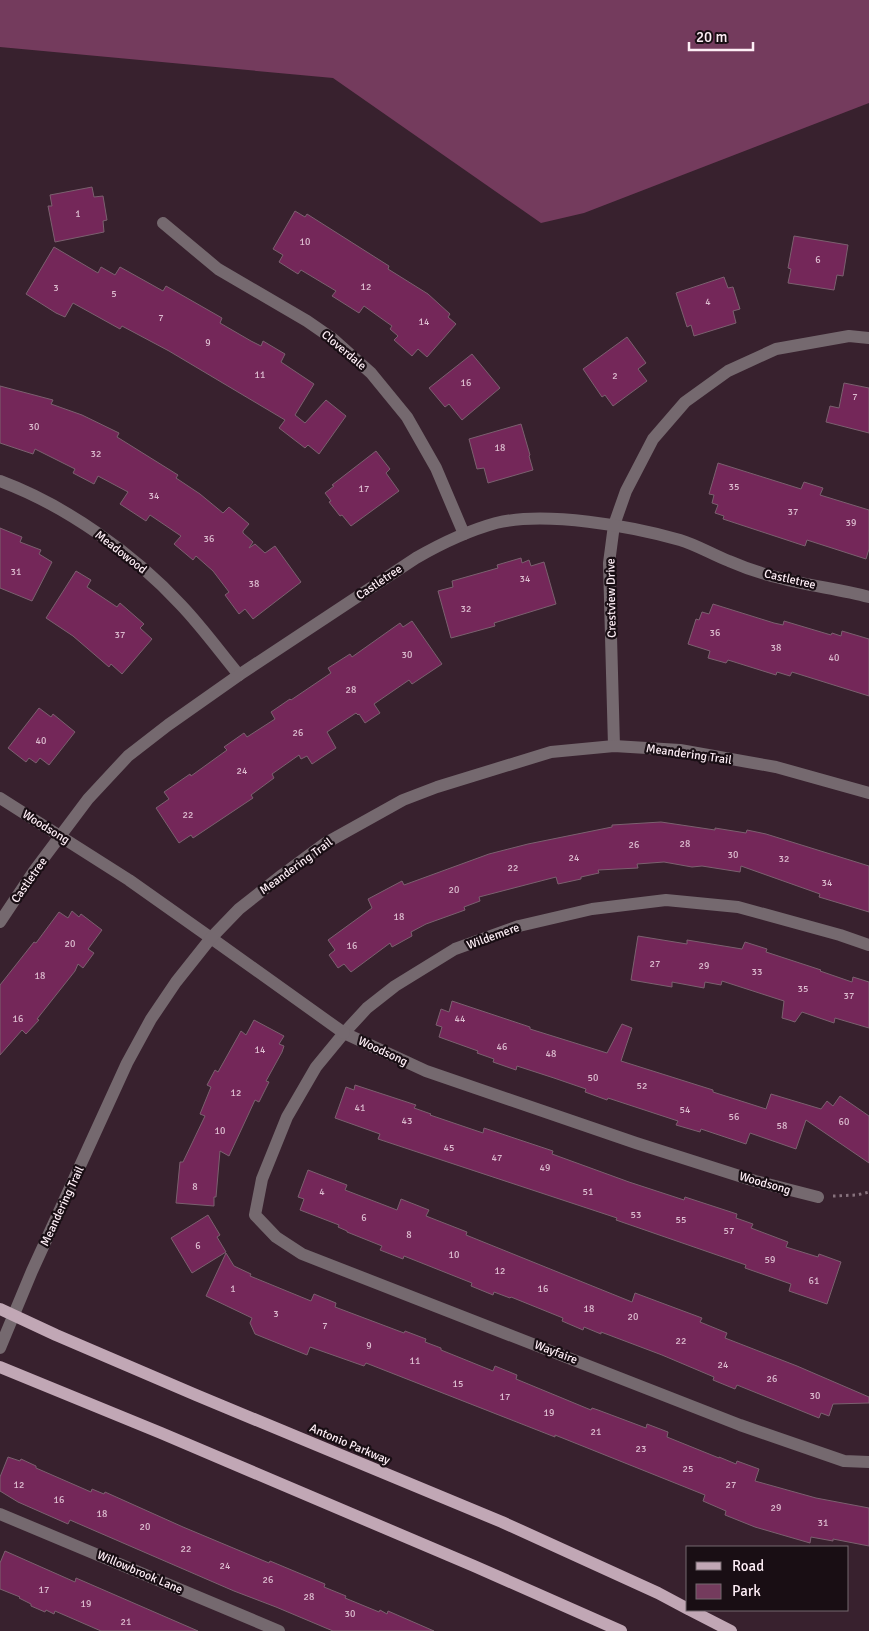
<svg xmlns="http://www.w3.org/2000/svg" width="869" height="1631" font-family="Signika,sans-serif">
<style>
.green{fill:#743b5d}
.building{fill:#742759;stroke:#7b606f}
.lines{fill:none;stroke-linecap:round;stroke-linejoin:round}
.path{stroke:#87727d;stroke-width:3;stroke-dasharray:2.5 4;stroke-linecap:butt}
.minor{stroke:#75696f;stroke-width:12}
.tertiary{stroke:#75696f;stroke-width:12}
.primary{stroke:#c1a7b5;stroke-width:12}
.labels{text-anchor:middle;stroke-width:4.5;stroke-linejoin:round;paint-order:stroke}
.number-label{font-size:10px;fill:#dcbccf}
.street-label{font-size:12px;fill:#feeef6;stroke:#190e14}
</style>
<rect width="100%" height="100%" fill="#38212e"/>
<!-- green -->
<path class="green" d="M0,0h869v103l-285,110 -43,10 -208,-145 -333,-31z"/>
<!-- building -->
<g class="building">
<path d="M92,187l2,10 9,-1 4,24 -4,1 1,11 -49,10 -7,-36h4l-2,-11z"/>
<path d="M295,211l10,6 2,-3 82,52 -1,3 40,25 22,20 -2,3 8,7 -29,33 -9,-8 -6,7 -18,-16 4,-4 -8,-7 2,-3 -28,-20 -5,7 -27,-17 4,-5 -35,-21 -3,4 -19,-12 4,-7 -10,-6z"/>
<path d="M794,236l54,9 -5,31 -6,-1 -3,15 -46,-7 3,-14 -3,-1z"/>
<path d="M54,247l44,26 3,-6 14,8 5,-8 43,24 3,-5 56,32 -2,5 31,18 10,5 2,-5 22,13 -4,8 33,22 -19,31 10,8 21,-23 20,16 -27,38 -11,-9 -3,3 -26,-20 6,-8 -116,-69 -47,-25 -2,3 -47,-26 -8,14 -9,-4 -30,-19z"/>
<path d="M724,277l4,11 5,-1 7,22 -7,2 3,12 -42,13 -3,-11 -4,2 -11,-34z"/>
<path d="M627,337l19,26 -8,6 9,12 -34,25 -8,-11 -3,2 -19,-28z"/>
<path d="M472,354l28,34 -38,32 -13,-16 -4,3 -16,-19z"/>
<path d="M844,383l25,5v45l-43,-11 4,-16 9,2z"/>
<path d="M0,386l53,14 -2,4 31,11 37,18 -2,4 61,38 -2,3 24,16 23,19 6,-6 20,17 -6,7v2l10,9 -4,6 6,-4 10,9 10,-7 26,36 -48,37 -8,-10 -6,5 -14,-19 4,-3 -16,-21 -17,-15 -3,4 -19,-16 7,-8 -31,-21 -4,6 -26,-17 8,-12 -30,-16 -4,8 -21,-11 2,-4 -40,-20 -2,5 -33,-11z"/>
<path d="M521,424l9,31 -1,1 4,14 -45,13 -4,-15 -7,1 -8,-30z"/>
<path d="M376,451l14,18 -4,4 13,18 -48,35 -9,-11 -2,1 -11,-14 2,-1 -6,-8 9,-7 -2,-1z"/>
<path d="M718,463l83,26 3,-7 19,6 -3,7 49,15v39l-3,10 -59,-19 -2,6 -82,-27 1,-3 -9,-3 3,-8 -6,-2 2,-8 -5,-1z"/>
<path d="M0,528l22,9 -2,5 21,8 -2,4 13,8 -20,39 -32,-13z"/>
<path d="M521,558l1,5 7,-3 2,6 13,-4 12,42 -62,19 1,3 -44,12 -13,-47 15,-4 -1,-6 46,-13 -1,-3z"/>
<path d="M76,571l15,9 -4,7 30,20 3,-4 24,21 -4,4 12,11 -30,35 -11,-10 -2,3 -36,-31 -27,-18z"/>
<path d="M713,604l61,19 9,2 1,-4 47,14 1,-2 9,3 1,-5 27,8v57l-77,-24 -2,4 -13,-4 -1,3 -48,-15 -2,3 -18,-5 2,-7 -22,-7 8,-25 3,1 3,-8 7,2z"/>
<path d="M412,621l30,43 -30,20 -3,-4 -35,24 6,9 -15,10 -6,-9 -1,1 -2,-2 -29,19 9,16 -24,16 -5,-8 -6,3 -2,-4 -27,19 2,4 -23,17 2,3 -60,40 -2,-3 -12,8 -23,-35 13,-9 -5,-7 26,-18 1,2 36,-26 -3,-3 20,-14 3,4 28,-18 -4,-7 19,-13 1,1 40,-27 -3,-5 22,-14 2,3 48,-34 3,4z"/>
<path d="M39,708l12,9 2,-3 22,18 -26,33 -9,-7 -4,5 -7,-5 -3,4 -18,-14z"/>
<path d="M661,822l54,8v-2l31,5 1,-3 19,4 103,32v46l-50,-15 1,-3 -79,-28 -1,6 -38,-6 -10,1 -28,-5 -27,2 1,4 -40,2 1,3 -18,4v2l-23,5 -2,-7 -77,20 1,4 -16,6 1,3 -39,14 -15,8 1,4 -20,11 -2,-4 -39,29 -7,-8 -6,4 -9,-13 6,-5 -7,-10 44,-32 -4,-9 34,-18 2,4 85,-31 39,-10 84,-17v-2z"/>
<path d="M72,911l7,6 2,-3 21,16 -14,19 6,4 -11,15 -5,-4 -3,7 -38,48 2,1 -13,14 -4,-4 -22,25v-70l34,-43 2,1 23,-31 9,6z"/>
<path d="M638,936l49,8v-4l55,9 3,-7 22,7 -1,3 55,18 -1,1 32,11 1,-5 16,5v46l-34,-10 -1,5 -32,-11 -7,10 -6,-2 -7,-2 2,-17 -62,-20 -1,4 -16,-3 -1,6 -32,-6v5l-41,-7z"/>
<path d="M452,1001l78,26v2l77,24 15,-29 10,4 -11,33 92,29v2l53,17 5,-15 50,15 6,-8 6,5 7,-10 29,20v47l-63,-43 -10,29 -46,-16 -4,11 -45,-15 -1,3 -24,-7 2,-4 -70,-23 -1,2 -22,-8 1,-3 -32,-11 -37,-12 -1,4 -23,-8 1,-3 -17,-6 1,-2 -39,-14 3,-10 -6,-2 5,-16 8,3z"/>
<path d="M254,1020l30,16 -5,8 5,2 -2,6 -16,29 3,1 -10,20 -4,-2 -26,56 -9,-5 -4,46h-2v9l-38,-3 4,-41h3l22,-46 -5,-2 11,-27 -4,-2 8,-15 3,2 23,-41 5,4z"/>
<path d="M355,1085l61,20 -2,3 17,6 -1,1 53,18 1,-5 69,23 -1,3 77,28 55,18 1,-3 52,17 -1,4 17,6 -2,4 37,14 -2,5 32,10 1,-3 22,8 -14,42 -38,-13 2,-7 -46,-16 1,-3 -130,-45 1,-2 -239,-79 2,-5 -45,-16 11,-31 8,3z"/>
<path d="M308,1170l39,15 -2,5 52,20 4,-11 28,11 -3,6 41,16 -1,3 166,67 3,-9 67,25 -2,4 27,11 -2,5 72,28 72,31v6l-36,1 -4,12 -8,-3 -2,5 -82,-33 -2,4 -22,-9 1,-3 -52,-22 -61,-23v2l-17,-7 -1,3 -21,-9 1,-3 -52,-21 -1,1 -16,-6 -1,3 -22,-9 1,-3 -68,-27 -1,3 -23,-9 2,-4 -35,-14v-1l-9,-4 1,-2 -39,-15 4,-11 -6,-2z"/>
<path d="M208,1215l12,20 -3,2 9,15 -34,21 -21,-35z"/>
<path d="M226,1253l8,13 17,8 -1,2 61,25 3,-7 22,9 -1,4 69,26 1,-2 21,8 -1,3 16,6v2l52,21 2,-5 22,9 -1,4 75,31 1,-2 6,2 48,18 1,-4 21,8 -1,5 52,21v-1l17,7 1,-3 22,8 -4,12 61,17 53,10v38l-36,-7v2l-22,-4 -1,6 -55,-16 -30,-12 1,-4 -23,-10 2,-6 -150,-60v2l-189,-74 -2,3 -54,-19 -3,8 -52,-21 -5,-11 2,-5 -46,-22z"/>
<path d="M8,1457l12,4 1,-2 15,7v2l55,24 1,-3 12,5 1,-2 78,35 86,36 1,-2 55,23 -1,3 22,9 -1,2 34,14 1,-2 7,4 1,-3 46,20h-101l-57,-24 -42,-16 -164,-71 -2,4 -50,-22 -18,-11v-14z"/>
<path d="M5,1551l70,31 1,-4 122,53h-97l-46,-20 -1,3 -8,-4 -1,2 -14,-6v-2l-12,-6 1,-1 -20,-8v-26z"/>
</g>
<g class="lines">
<!-- path -->
<path class="path" d="M833,1196l24,-1 12,-3"/>
<!-- minor -->
<g class="minor">
<path d="M163,223l55,46 89,52 26,18 38,34 36,44 29,51 28,66"/>
<path d="M0,481c65,24 134,73 181,124 21,22 39,47 58,70"/>
<path d="M614,746l-5,-183 5,-38 12,-34 27,-52 32,-37 43,-31 48,-22 73,-13 20,2"/>
<path d="M0,798l129,82 82,58"/>
<path d="M0,922l34,-51 54,-72 40,-43 40,-31 71,-50 177,-117c26,-15 51,-27 80,-35 50,-12 135,3 184,17 17,5 33,15 49,21 16,7 34,13 51,17 29,8 60,11 89,19"/>
<path d="M869,945l-29,-10 -102,-28 -72,-7 -74,9 -73,17 -64,23 -60,37 -28,22 -23,25 -28,34 -29,50 -25,62 -7,36 21,22 26,17 438,171 104,36 25,1"/>
<path d="M344,1033l82,38 210,72 119,38 63,16"/>
<path d="M0,1514l279,117"/>
</g>
<!-- tertiary -->
<g class="tertiary">
<path d="M211,938l133,95"/>
<path d="M0,1348l32,-77 95,-208 24,-44 25,-37 35,-44 28,-29 43,-34 42,-31 79,-44 34,-13 114,-35 63,-6 66,4 96,17 93,26"/>
</g>
<!-- primary -->
<g class="primary">
<path d="M0,1309l56,26 140,60 306,127 156,71 30,16"/>
<path d="M0,1367l161,66 313,133 147,65"/>
<path d="M690,1610l41,21"/>
</g>
</g>
<g class="labels">
<!-- number labels -->
<g class="number-label">
<text x="78" y="217">1</text>
<text x="305" y="245">10</text>
<text x="818" y="263">6</text>
<text x="366" y="290">12</text>
<text x="56" y="291">3</text>
<text x="114" y="297">5</text>
<text x="708" y="305">4</text>
<text x="161" y="321">7</text>
<text x="424" y="325">14</text>
<text x="208" y="346">9</text>
<text x="260" y="378">11</text>
<text x="615" y="379">2</text>
<text x="466" y="386">16</text>
<text x="855" y="400">7</text>
<text x="34" y="430">30</text>
<text x="500" y="451">18</text>
<text x="96" y="457">32</text>
<text x="734" y="490">35</text>
<text x="364" y="492">17</text>
<text x="154" y="499">34</text>
<text x="793" y="515">37</text>
<text x="851" y="526">39</text>
<text x="209" y="542">36</text>
<text x="16" y="575">31</text>
<text x="525" y="582">34</text>
<text x="254" y="587">38</text>
<text x="466" y="612">32</text>
<text x="715" y="636">36</text>
<text x="120" y="638">37</text>
<text x="776" y="651">38</text>
<text x="407" y="658">30</text>
<text x="834" y="661">40</text>
<text x="351" y="693">28</text>
<text x="298" y="736">26</text>
<text x="41" y="744">40</text>
<text x="242" y="774">24</text>
<text x="188" y="818">22</text>
<text x="685" y="847">28</text>
<text x="634" y="848">26</text>
<text x="733" y="858">30</text>
<text x="574" y="861">24</text>
<text x="784" y="862">32</text>
<text x="513" y="871">22</text>
<text x="827" y="886">34</text>
<text x="454" y="893">20</text>
<text x="399" y="920">18</text>
<text x="70" y="947">20</text>
<text x="352" y="949">16</text>
<text x="655" y="967">27</text>
<text x="704" y="969">29</text>
<text x="757" y="975">33</text>
<text x="40" y="979">18</text>
<text x="803" y="992">35</text>
<text x="849" y="999">37</text>
<text x="18" y="1022">16</text>
<text x="460" y="1022">44</text>
<text x="502" y="1050">46</text>
<text x="260" y="1053">14</text>
<text x="551" y="1057">48</text>
<text x="593" y="1081">50</text>
<text x="642" y="1089">52</text>
<text x="236" y="1096">12</text>
<text x="360" y="1111">41</text>
<text x="685" y="1113">54</text>
<text x="734" y="1120">56</text>
<text x="407" y="1124">43</text>
<text x="844" y="1125">60</text>
<text x="782" y="1129">58</text>
<text x="220" y="1134">10</text>
<text x="449" y="1151">45</text>
<text x="497" y="1161">47</text>
<text x="545" y="1171">49</text>
<text x="195" y="1190">8</text>
<text x="322" y="1195">4</text>
<text x="588" y="1195">51</text>
<text x="636" y="1218">53</text>
<text x="364" y="1221">6</text>
<text x="681" y="1223">55</text>
<text x="729" y="1234">57</text>
<text x="409" y="1238">8</text>
<text x="198" y="1249">6</text>
<text x="454" y="1258">10</text>
<text x="770" y="1263">59</text>
<text x="500" y="1274">12</text>
<text x="814" y="1284">61</text>
<text x="233" y="1292">1</text>
<text x="543" y="1292">16</text>
<text x="589" y="1312">18</text>
<text x="276" y="1317">3</text>
<text x="633" y="1320">20</text>
<text x="325" y="1329">7</text>
<text x="681" y="1344">22</text>
<text x="369" y="1349">9</text>
<text x="415" y="1364">11</text>
<text x="723" y="1368">24</text>
<text x="772" y="1382">26</text>
<text x="458" y="1387">15</text>
<text x="815" y="1399">30</text>
<text x="505" y="1400">17</text>
<text x="549" y="1416">19</text>
<text x="596" y="1435">21</text>
<text x="641" y="1452">23</text>
<text x="688" y="1472">25</text>
<text x="19" y="1488">12</text>
<text x="731" y="1488">27</text>
<text x="59" y="1503">16</text>
<text x="776" y="1511">29</text>
<text x="102" y="1517">18</text>
<text x="823" y="1526">31</text>
<text x="145" y="1530">20</text>
<text x="186" y="1552">22</text>
<text x="225" y="1569">24</text>
<text x="268" y="1583">26</text>
<text x="44" y="1593">17</text>
<text x="309" y="1600">28</text>
<text x="86" y="1607">19</text>
<text x="350" y="1617">30</text>
<text x="126" y="1625">21</text>
</g>
<!-- street labels -->
<g class="street-label">
<text transform="translate(344 350) rotate(40)" y="4">Cloverdale</text>
<text transform="translate(121 552) rotate(38)" y="4">Meadowood</text>
<text transform="translate(790 579) rotate(13)" y="4">Castletree</text>
<text transform="translate(379 582) rotate(-34)" y="4">Castletree</text>
<text transform="translate(611 598) rotate(-91)" y="4">Crestview Drive</text>
<text transform="translate(689 754) rotate(8)" y="4">Meandering Trail</text>
<text transform="translate(46 827) rotate(32)" y="4">Woodsong</text>
<text transform="translate(296 866) rotate(-36)" y="4">Meandering Trail</text>
<text transform="translate(29 880) rotate(-55)" y="4">Castletree</text>
<text transform="translate(493 936) rotate(-20)" y="4">Wildemere</text>
<text transform="translate(383 1051) rotate(25)" y="4">Woodsong</text>
<text transform="translate(765 1183) rotate(16)" y="4">Woodsong</text>
<text transform="translate(62 1206) rotate(-65)" y="4">Meandering Trail</text>
<text transform="translate(556 1352) rotate(21)" y="4">Wayfaire</text>
<text transform="translate(350 1444) rotate(23)" y="4">Antonio Parkway</text>
<text transform="translate(140 1572) rotate(23)" y="4">Willowbrook Lane</text>
</g>
</g>
<!-- legend -->
<rect x="686" y="1546" width="162" height="65" fill="#190e14" stroke="#75686e"/>
<rect x="696" y="1562" width="25" height="8" fill="#c1a7b5" stroke="#75686e"/>
<text x="732" y="1571" font-size="15" fill="#feeef6">Road</text>
<rect x="696" y="1584" width="25" height="15" fill="#743b5d" stroke="#75686e"/>
<text x="732" y="1596" font-size="15" fill="#feeef6">Park</text>
<!-- scale -->
<path d="M689 42v8h64v-8" fill="none" stroke="#feeef6" stroke-width="2.5"/>
<text x="696" y="42" font-size="15" fill="#feeef6" stroke="#190e14" stroke-width="4" paint-order="stroke">20 m</text>
</svg>
